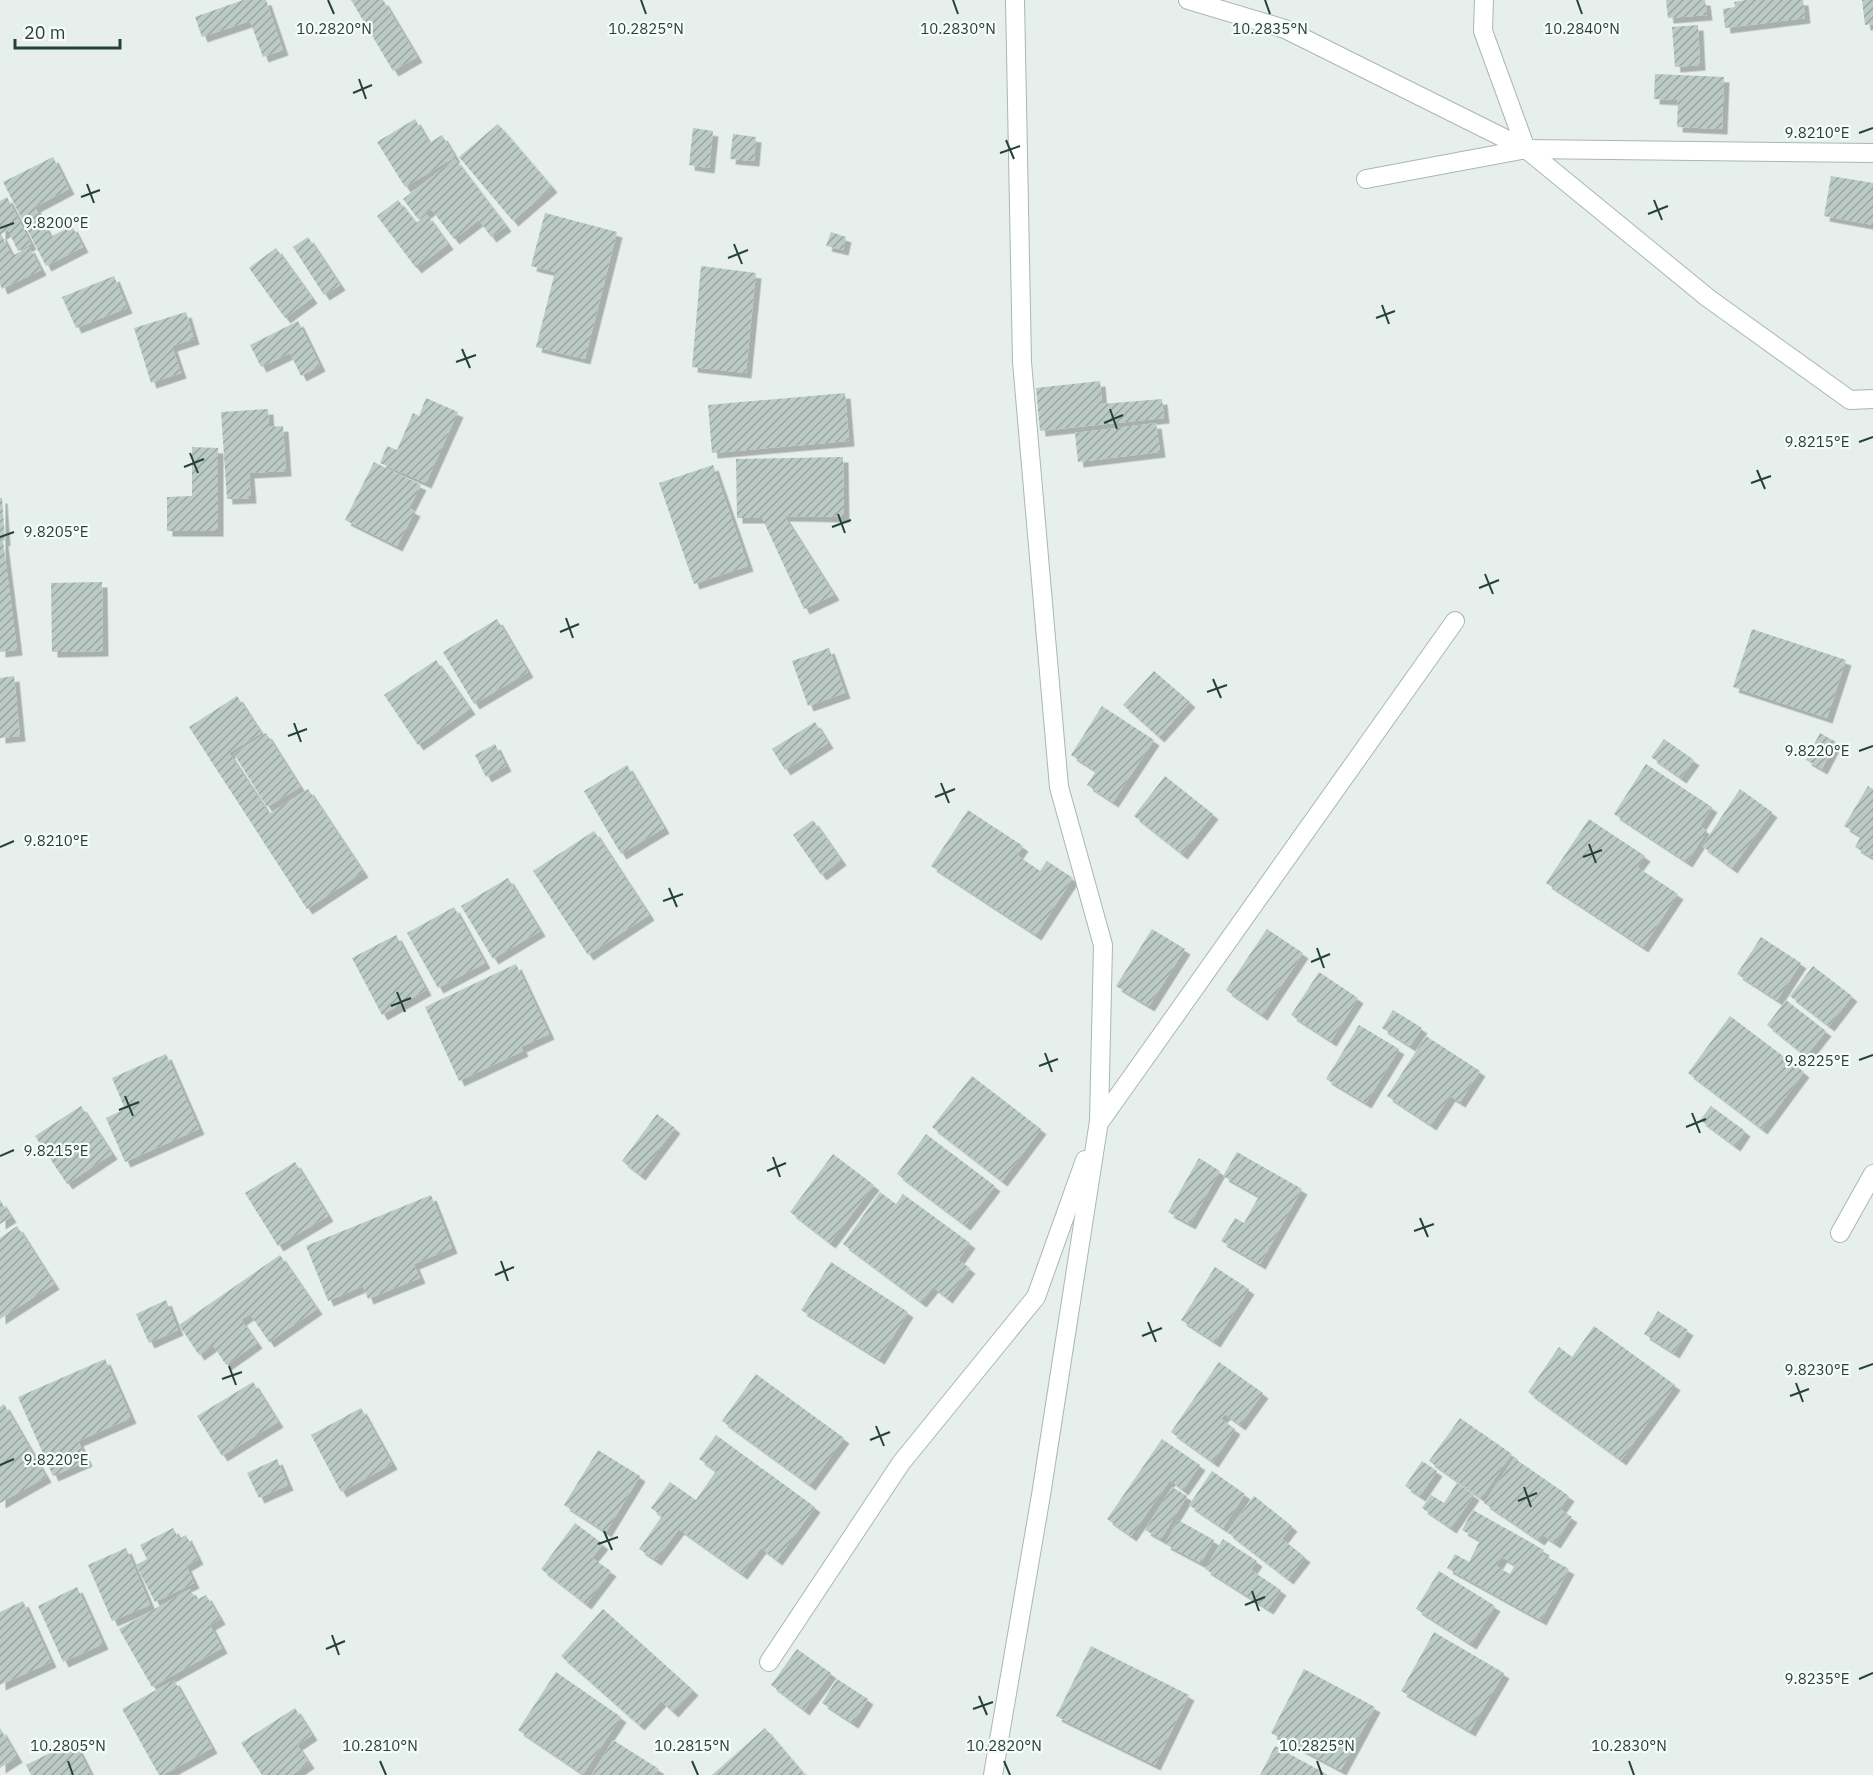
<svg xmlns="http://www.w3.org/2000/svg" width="1873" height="1775" font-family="'IBM Plex Sans',sans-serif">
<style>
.building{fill:url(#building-hatch);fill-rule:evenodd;filter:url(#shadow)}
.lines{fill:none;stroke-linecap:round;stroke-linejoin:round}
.street-casing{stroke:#a8b8b2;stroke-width:20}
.street{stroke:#fff;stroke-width:18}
.ticks{fill:none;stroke:#24423a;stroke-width:2}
.ticks-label{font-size:15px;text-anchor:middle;fill:#24423a;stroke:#f7fbf9;stroke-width:4.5;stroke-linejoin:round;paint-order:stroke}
</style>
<defs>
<pattern id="building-hatch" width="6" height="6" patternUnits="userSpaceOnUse" patternTransform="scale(1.5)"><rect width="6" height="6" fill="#bbcac4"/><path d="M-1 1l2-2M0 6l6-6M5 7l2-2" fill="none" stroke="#98a6a0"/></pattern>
<filter id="shadow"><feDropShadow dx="5.5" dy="5.5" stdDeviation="0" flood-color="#0004"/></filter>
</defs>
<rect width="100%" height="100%" fill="#e6efeb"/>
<!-- building -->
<g class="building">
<path d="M243,0h23l17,50 -20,7 -13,-36 -48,16 -7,-20z"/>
<path d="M351,0h32l34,57 -24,14z"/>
<path d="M1666,0h39l2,15 -39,3z"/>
<path d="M1746,0h57l2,18 -80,10 -2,-19 12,-2 -1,-5z"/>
<path d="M1862,0h11v24l-8,1z"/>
<path d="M1698,25l2,40 -25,2 -3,-40z"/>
<path d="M1655,74l69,3 -2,52 -45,-2 1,-27 -24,-1z"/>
<path d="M415,119l14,24 13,-8 13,22 -50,30 -28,-45z"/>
<path d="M498,124l54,63 -39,34 -54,-64z"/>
<path d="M693,128l20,3 -4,37 -20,-3z"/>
<path d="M733,134l23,3 -2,24 -24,-2z"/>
<path d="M53,157l16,32 -34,18 15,30 22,-11 11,21 -37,19 -43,-84z"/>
<path d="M455,159l51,67 -15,11 -12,-17 -25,19 -23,-30 -13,10 -15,-20z"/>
<path d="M1831,176l42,7v42l-49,-9z"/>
<path d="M7,197l24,47 -13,7 -10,-21 -7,4 11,22 17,-9 12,23 -39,19 -2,-5v-83z"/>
<path d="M398,200l18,23 11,-8 21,29 -32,24 -39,-52z"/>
<path d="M545,213l72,19 -32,127 -49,-12 19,-75 -24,-6z"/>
<path d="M831,232l15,5 -3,13 -17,-4z"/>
<path d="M308,237l32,48 -16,10 -31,-48z"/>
<path d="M276,248l36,50 -27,20 -36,-50z"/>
<path d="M701,266l55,7 -10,100 -54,-6z"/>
<path d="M114,276l13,32 -51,20 -14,-31z"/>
<path d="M186,312l8,27 -22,7 9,27 -30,10 -17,-55z"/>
<path d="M298,321l22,45 -19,10 -11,-23 -29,14 -11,-22z"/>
<path d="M1100,381l2,23 60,-5 2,19 -124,13 -4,-43z"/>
<path d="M845,393l4,48 -137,12 -4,-48z"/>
<path d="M426,398l32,14 -32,71 -46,-20 7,-17 10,4 16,-37 6,3z"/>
<path d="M268,409l1,18 14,-1 3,45 -37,2 2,25 -24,1 -6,-87z"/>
<path d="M1156,423l4,29 -82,10 -3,-29z"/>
<path d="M192,447l26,1v83h-51v-34l25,-1z"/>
<path d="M843,457l1,60 -60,-1 50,79 -30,14 -42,-91h-25l-1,-59z"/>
<path d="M374,462l47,23 -12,23 6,3 -18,35 -52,-26z"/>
<path d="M713,465l35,101 -54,18 -35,-101z"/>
<path d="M0,498h2l3,42 -2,1 14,109 -17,2z"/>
<path d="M102,582l1,69 -51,1 -1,-69z"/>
<path d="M497,619l31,53 -54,32 -31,-52z"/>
<path d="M1752,629l94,31 -19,58 -94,-31z"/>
<path d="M829,648l16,45 -37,13 -16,-45z"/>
<path d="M436,660l34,49 -52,36 -34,-50z"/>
<path d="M1154,671l36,31 -31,35 -36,-32z"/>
<path d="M14,676l6,60 -20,2v-60z"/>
<path d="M237,696l24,37 -32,20 40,61 39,-25 55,83 -56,37 -118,-182z"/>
<path d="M1102,706l52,34 -41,62 -26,-17 9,-14 -25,-16z"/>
<path d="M815,722l13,21 -43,27 -13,-21z"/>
<path d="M266,733l34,54 -33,20 -33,-53z"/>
<path d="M1820,733l16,9 -14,27 -16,-9z"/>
<path d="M1664,739l30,21 -13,18 -30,-21z"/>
<path d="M495,744l11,22 -20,11 -11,-22z"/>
<path d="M1646,764l66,43 -12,19 7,5 -20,31 -73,-48z"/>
<path d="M627,765l37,63 -43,26 -37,-63z"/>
<path d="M1165,776l48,38 -31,40 -48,-38z"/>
<path d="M1868,786l5,3v69l-18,-11 6,-11 -17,-10z"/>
<path d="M1740,789l32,23 -40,56 -30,-22z"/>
<path d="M968,810l55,36 -6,9 23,16 7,-10 26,17 -37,57 -105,-69z"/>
<path d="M1589,819l56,37 -8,11 41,27 -35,53 -97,-64z"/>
<path d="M813,820l28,40 -20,15 -28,-40z"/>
<path d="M594,831l55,84 -61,40 -55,-84z"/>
<path d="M508,878l32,53 -47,28 -32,-53z"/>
<path d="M454,907l31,56 -47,25 -31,-55z"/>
<path d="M1152,929l33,20 -36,57 -33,-20z"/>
<path d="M1267,929l36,24 -41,62 -36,-25z"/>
<path d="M396,935l30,55 -44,25 -30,-57z"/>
<path d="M1761,937l40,26 -24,37 -40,-26z"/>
<path d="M516,964l33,70 -28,13 2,4 -64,30 -34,-74z"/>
<path d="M1813,966l39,30 -23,30 -39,-30z"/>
<path d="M1319,972l39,26 -27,43 -40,-26z"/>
<path d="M1786,1000l40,31 -20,25 -39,-31z"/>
<path d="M1393,1010l29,18 -12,18 -28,-18z"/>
<path d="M1730,1016l74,56 -42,57 -74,-56z"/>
<path d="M1359,1025l40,24 -33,54 -40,-24z"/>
<path d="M1426,1036l54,35 -20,31 -10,-6 -19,29 -44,-29z"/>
<path d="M166,1054l33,75 -74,33 -19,-44 19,-9 -13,-31z"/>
<path d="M972,1076l69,53 -39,52 -70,-54z"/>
<path d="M81,1106l31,48 -45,30 -32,-48z"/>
<path d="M1711,1106l34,25 -10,15 -35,-26z"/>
<path d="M657,1114l18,14 -35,47 -18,-14z"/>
<path d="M926,1134l69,52 -30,39 -68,-51z"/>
<path d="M1237,1152l65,37 -42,75 -39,-23 14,-23 9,5 15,-27 -36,-20z"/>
<path d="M833,1154l41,31 -44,58 -40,-31z"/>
<path d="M1199,1158l21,13 -30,53 -22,-12z"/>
<path d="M295,1162l33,54 -50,30 -33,-53z"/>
<path d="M880,1192l16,12 7,-10 67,49 -12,17 12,8 -23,30 -14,-11 -12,15 -78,-58z"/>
<path d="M431,1195l21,53 -38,16 6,14 -52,21 -5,-13 -35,15 -22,-55z"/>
<path d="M0,1200l11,17 -11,7z"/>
<path d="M17,1226l37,58 -54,35v-81z"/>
<path d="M280,1255l37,54 -48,33 -19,-28 -9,6 16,23 -31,22 -13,-20 -14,10 -20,-30z"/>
<path d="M831,1262l77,50 -29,47 -78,-49z"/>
<path d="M1215,1267l34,22 -34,53 -34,-22z"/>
<path d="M166,1300l12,30 -29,13 -13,-29z"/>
<path d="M1658,1311l30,19 -14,23 -30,-19z"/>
<path d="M1594,1326l81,59 -54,75 -93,-68 31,-45 13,10z"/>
<path d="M105,1359l26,59 -53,23 9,20 -34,15 -35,-79z"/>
<path d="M1219,1362l44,31 -23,32 -15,-11 -4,5 14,10 -22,33 -42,-30z"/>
<path d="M756,1374l88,64 -34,47 -88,-64z"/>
<path d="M253,1382l25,40 -56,34 -25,-40z"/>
<path d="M4,1404l42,73 -46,26v-96z"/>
<path d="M361,1408l31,56 -51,28 -30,-57z"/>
<path d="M1460,1418l52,36 -31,44 -52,-37z"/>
<path d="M716,1435l99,72 -38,53 -16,-12 -19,26 -63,-45 -23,31 -17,-11 23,-33 -11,-8 19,-26 26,18 20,-29 -17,-12z"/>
<path d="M1162,1439l38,26 -17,25 -13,-10 -39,56 -24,-17z"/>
<path d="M598,1450l42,26 -34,56 -42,-27z"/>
<path d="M1514,1458l55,38 -9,13 12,8 -17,26 -12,-8 -4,5 -55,-37z"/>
<path d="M277,1459l11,26 -29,13 -12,-25z"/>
<path d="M1422,1461l15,10 -17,25 -15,-10z"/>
<path d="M1212,1471l33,23 -22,34 -34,-23z"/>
<path d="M1457,1483l17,12 -23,33 -29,-20 9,-13 13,8z"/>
<path d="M1172,1487l15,9 -26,43 -16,-9z"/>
<path d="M1254,1496l38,30 -10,13 23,18 -17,22 -61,-47z"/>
<path d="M1473,1510l71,40 -2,4 27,15 -28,51 -94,-52 8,-14 14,8 11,-22 -18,-10zM1502,1557l13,8 -5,9 -14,-8z"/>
<path d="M1178,1520l36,20 -13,23 -36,-19z"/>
<path d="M575,1523l28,21 -11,14 19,13 -25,33 -45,-35z"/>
<path d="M173,1528l6,11 7,-4 12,24 -12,7 8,17 -39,19 -19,-37 11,-6 -7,-14z"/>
<path d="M1223,1539l34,22 -6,9 30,20 -13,19 -63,-40z"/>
<path d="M126,1548l24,57 -38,16 -24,-56z"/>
<path d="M1439,1571l56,35 -24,38 -55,-35z"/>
<path d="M77,1587l26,57 -40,18 -25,-56z"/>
<path d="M190,1589l6,11 10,-5 14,24 -10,6 12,23 -70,39 -33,-58z"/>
<path d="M23,1601l28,61 -51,23v-73z"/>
<path d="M603,1609l90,81 -20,22 -12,-11 -22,24 -78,-69z"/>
<path d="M1434,1632l70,41 -34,58 -69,-40z"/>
<path d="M1091,1646l98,49 -34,70 -99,-49z"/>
<path d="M797,1649l34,24 -27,37 -33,-25z"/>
<path d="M1304,1669l71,38 -34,63 -70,-37z"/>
<path d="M556,1672l65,45 -38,57 -65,-44z"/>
<path d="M837,1679l31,20 -15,24 -31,-20z"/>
<path d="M174,1680l38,68 -49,27h-4l-37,-66z"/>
<path d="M295,1708l17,27 -15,10 12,18 -17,12h-30l-21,-32z"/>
<path d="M0,1728l17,29 -17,11z"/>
<path d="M765,1728l40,47h-93z"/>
<path d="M613,1740l46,29 -4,6h-63z"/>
<path d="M74,1741l17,34h-60l-5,-10z"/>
<path d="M1275,1746l53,29h-68z"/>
</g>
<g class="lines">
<!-- street casing -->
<g class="street-casing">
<g id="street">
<path d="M1188,0l97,29 241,120 182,149 142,102 23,-1"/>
<path d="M1484,0l-1,31 43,118"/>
<path d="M1366,179l160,-30 347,4"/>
<path d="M1099,1123l356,-502"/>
<path d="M1840,1233l33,-59"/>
<path d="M769,1662l132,-199 135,-166 49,-137"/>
<path d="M993,1775l48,-280 58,-374 4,-176 -44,-158 -37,-425 -7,-362"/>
</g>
</g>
<!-- street -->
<use href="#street" class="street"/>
</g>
<!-- ticks -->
<path class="ticks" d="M328,0l6,14M641,0l5,14M953,0l5,14M1265,0l5,14M1577,0l5,14M359,79l7,20M353,93l19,-8M1859,133l14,-5M1006,140l8,19M1000,153l20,-7M87,184l7,19M81,197l19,-7M1654,200l8,20M1648,214l20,-8M0,228l14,-5M734,244l8,20M728,258l20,-8M1382,305l7,19M1376,318l19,-7M462,349l8,19M456,362l20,-7M1110,409l7,20M1104,423l19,-8M1859,442l14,-5M190,453l8,20M184,467l20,-8M1757,470l8,19M1751,483l20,-7M838,514l7,19M832,527l19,-7M0,537l14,-5M1485,574l8,20M1479,588l20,-8M566,618l7,20M560,632l19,-8M1213,679l8,19M1207,692l20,-7M294,723l7,19M288,736l19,-7M1859,751l14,-5M941,783l8,20M935,797l20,-8M1589,844l7,19M0,847l14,-6M1583,857l19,-7M669,888l8,19M663,901l20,-7M1317,948l7,20M1311,962l19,-8M397,992l8,20M391,1006l20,-8M1045,1053l7,19M1859,1060l14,-5M1039,1066l19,-7M125,1096l8,20M119,1110l20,-8M1692,1113l8,20M1686,1127l20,-8M0,1156l14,-6M773,1157l7,20M767,1171l19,-8M1420,1218l8,19M1414,1231l20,-7M501,1261l7,20M495,1275l19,-8M1148,1322l8,20M1142,1336l20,-8M229,1366l7,19M1859,1369l14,-5M222,1379l20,-7M1796,1383l7,19M1790,1396l19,-7M876,1426l8,20M870,1440l20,-8M0,1465l14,-6M1524,1487l7,20M1518,1501l19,-8M604,1531l8,19M598,1544l20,-7M1252,1591l7,20M1245,1605l20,-8M332,1635l7,20M326,1649l19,-8M1859,1679l14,-6M979,1696l8,19M973,1709l20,-7M68,1761l5,14M380,1761l6,14M692,1761l6,14M1004,1761l6,14M1317,1761l5,14M1629,1761l5,14"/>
<g class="ticks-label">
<text x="1582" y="34">10.2840°N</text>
<text x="334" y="34">10.2820°N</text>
<text x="646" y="34">10.2825°N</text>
<text x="958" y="34">10.2830°N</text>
<text x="1270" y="34">10.2835°N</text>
<text x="1817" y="138">9.8210°E</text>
<text x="56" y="228">9.8200°E</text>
<text x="1817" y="447">9.8215°E</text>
<text x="56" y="537">9.8205°E</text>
<text x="1817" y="756">9.8220°E</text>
<text x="56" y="846">9.8210°E</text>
<text x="1817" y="1066">9.8225°E</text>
<text x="56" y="1156">9.8215°E</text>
<text x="1817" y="1375">9.8230°E</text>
<text x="56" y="1465">9.8220°E</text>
<text x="1817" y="1684">9.8235°E</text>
<text x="68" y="1751">10.2805°N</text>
<text x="380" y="1751">10.2810°N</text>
<text x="692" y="1751">10.2815°N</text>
<text x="1004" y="1751">10.2820°N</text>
<text x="1317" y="1751">10.2825°N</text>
<text x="1629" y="1751">10.2830°N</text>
</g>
<!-- scale -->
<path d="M15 39v9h105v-9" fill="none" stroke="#24423a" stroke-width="3"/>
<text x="24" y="39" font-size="18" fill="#24423a" stroke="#f7fbf9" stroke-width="4.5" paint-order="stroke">20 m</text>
</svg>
